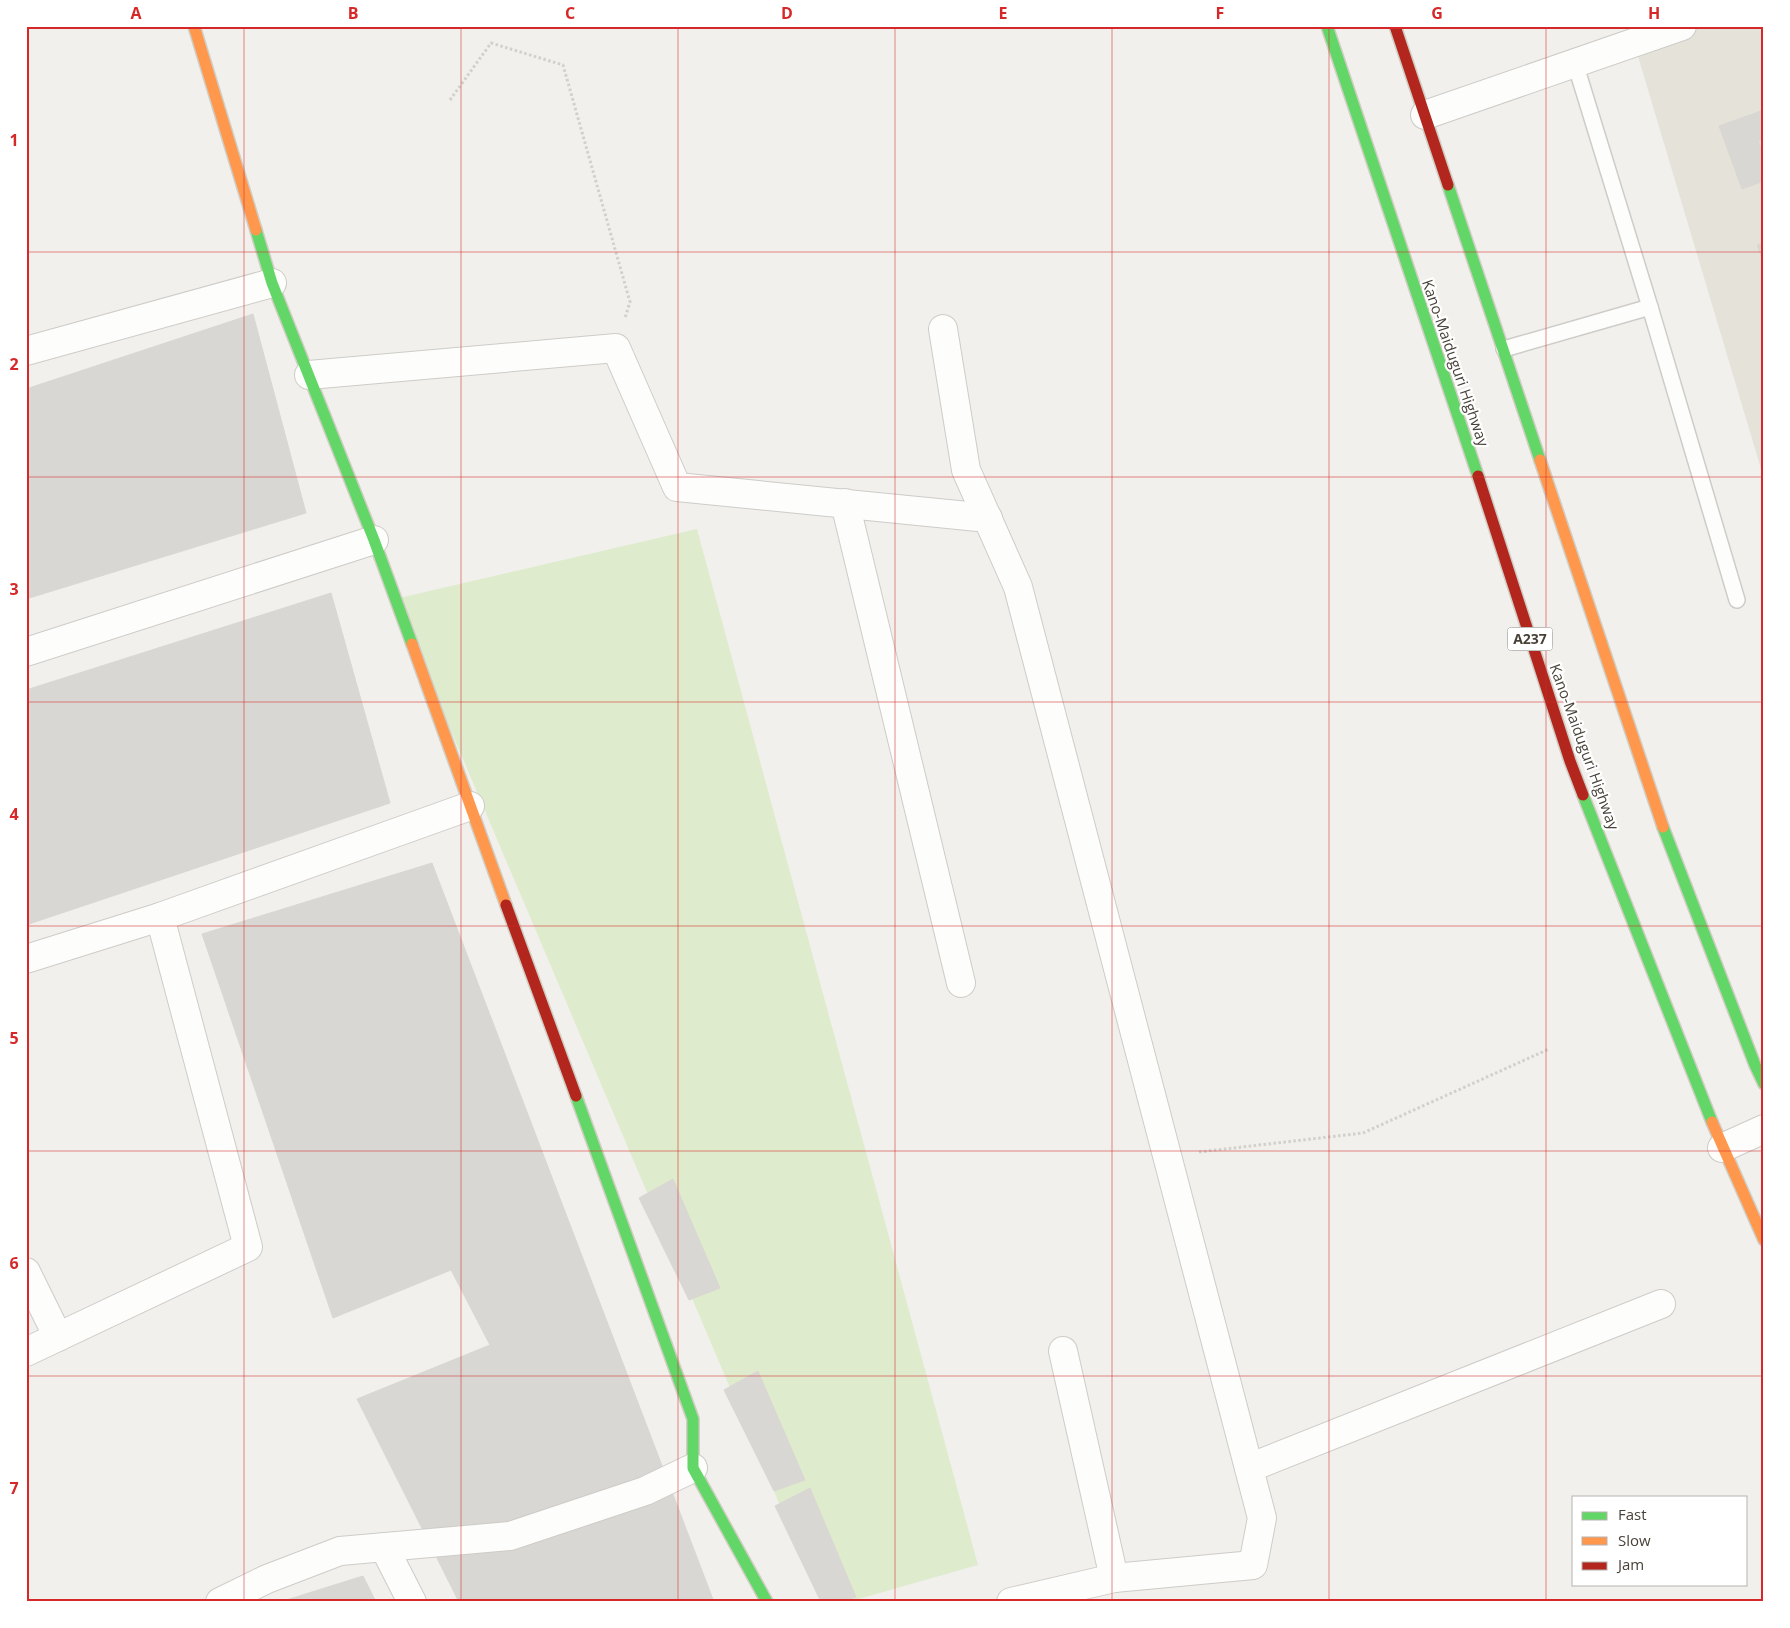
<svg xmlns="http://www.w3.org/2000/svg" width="1790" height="1628" font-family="'Open Sans',sans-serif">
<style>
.residential{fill:#e5e2da}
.green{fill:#dfebcd}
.building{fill:#d9d7d3;stroke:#dad7d2}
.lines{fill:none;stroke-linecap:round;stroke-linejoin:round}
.lane-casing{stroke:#ceccc8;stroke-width:18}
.street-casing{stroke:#ceccc8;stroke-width:30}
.fast-casing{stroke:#d0cdc3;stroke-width:14}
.slow-casing{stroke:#d0cdc3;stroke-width:14}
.jam-casing{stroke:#d0cdc3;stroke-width:14}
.path{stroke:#d1d0cb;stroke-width:3;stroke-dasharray:2.5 2.5;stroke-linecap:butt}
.lane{stroke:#fdfdfc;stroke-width:15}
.street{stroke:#fdfdfc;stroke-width:28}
.fast{stroke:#63d668;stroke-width:11}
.slow{stroke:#ff974d;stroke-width:11}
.jam{stroke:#b3261e;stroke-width:11}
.grid{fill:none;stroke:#d62828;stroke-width:1;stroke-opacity:0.55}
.labels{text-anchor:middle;stroke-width:4.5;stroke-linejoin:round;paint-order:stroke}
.shield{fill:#fff;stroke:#7f7a74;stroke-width:1}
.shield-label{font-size:14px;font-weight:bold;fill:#484138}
.street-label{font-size:15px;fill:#484138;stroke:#fff}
.neatline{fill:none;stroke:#d62828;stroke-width:2}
.grid-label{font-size:16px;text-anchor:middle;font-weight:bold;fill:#d62828}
</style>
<rect width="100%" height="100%" fill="#f1f0ec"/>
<!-- residential -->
<path class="residential" d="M1629,26h135v453z"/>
<!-- green -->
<path class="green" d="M697,529l281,1036 -130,37h-27l-426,-1003z"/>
<!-- building -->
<g class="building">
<path d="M1764,110v29l-6,2 6,13v27l-22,8 -23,-63z"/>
<path d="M1764,243v21l-7,-19z"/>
<path d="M253,314l53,199 -280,86v-210z"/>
<path d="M331,593l59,210 -364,122v-235z"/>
<path d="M432,863l282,739h-255l-102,-203 133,-54 -39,-75 -118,48 -131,-384z"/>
<path d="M673,1179l47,109 -31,12 -50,-102z"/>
<path d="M758,1371l47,109 -31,11 -50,-101z"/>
<path d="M810,1488l46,109 -13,5h-22l-46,-96z"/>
<path d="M363,1576l13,26h-96z"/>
</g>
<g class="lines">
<!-- lane casing -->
<g class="lane-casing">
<g id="lane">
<path d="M1650,307l87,293"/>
<path d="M1504,349l146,-42 -75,-244"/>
</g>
</g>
<!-- street casing -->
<g class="street-casing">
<g id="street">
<path d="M1425,115l257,-89"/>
<path d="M943,329l23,141 52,117 244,931 -9,47 -139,13"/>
<path d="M26,351l246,-68"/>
<path d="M309,375l307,-27 61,139 311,31"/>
<path d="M845,503l116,480"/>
<path d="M26,652l348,-112"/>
<path d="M26,959l134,-42 310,-111"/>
<path d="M1722,1148l42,-19"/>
<path d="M26,1272l32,65"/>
<path d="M26,1352l222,-105 -88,-330"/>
<path d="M1249,1468l412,-164"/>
<path d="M384,1547l28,55"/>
<path d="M220,1602l47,-23 73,-28 170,-15 135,-45 48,-23"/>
<path d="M1011,1602l103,-24 -51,-227"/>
</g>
</g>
<!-- fast casing -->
<g class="fast-casing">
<g id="fast">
<path d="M1327,26l151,450"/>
<path d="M1448,185l92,275"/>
<path d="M256,230l16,53 102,257 38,104"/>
<path d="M1583,795l129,327"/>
<path d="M1663,827l92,238 9,19"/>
<path d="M576,1096l117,323v49l74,134"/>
</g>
</g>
<!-- slow casing -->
<g class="slow-casing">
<g id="slow">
<path d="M194,26l62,204"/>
<path d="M1540,460l123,367"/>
<path d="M412,644l94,261"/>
<path d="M1712,1122l52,118"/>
</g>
</g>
<!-- jam casing -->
<g class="jam-casing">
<g id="jam">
<path d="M1395,26l53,159"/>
<path d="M1478,476l92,285 13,34"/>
<path d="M506,905l70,191"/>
</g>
</g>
<!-- path -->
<g class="path">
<path d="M450,100l41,-57 72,22 67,237 -5,16"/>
<path d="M1199,1152l164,-19 186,-84"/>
</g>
<!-- lane -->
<use href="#lane" class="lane"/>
<!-- street -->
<use href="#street" class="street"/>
<!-- fast -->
<use href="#fast" class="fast"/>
<!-- slow -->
<use href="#slow" class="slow"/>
<!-- jam -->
<use href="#jam" class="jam"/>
</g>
<!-- grid -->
<path class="grid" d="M244,26v1576M461,26v1576M678,26v1576M895,26v1576M1112,26v1576M1329,26v1576M1546,26v1576M26,252h1738M26,477h1738M26,702h1738M26,926h1738M26,1151h1738M26,1376h1738"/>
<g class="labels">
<!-- shield labels -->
<rect class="shield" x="1507.5" y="627.5" width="45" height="23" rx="4"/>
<g class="shield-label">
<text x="1530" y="644">A237</text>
</g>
<!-- street labels -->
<g class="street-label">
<text transform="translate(1455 363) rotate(71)" y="5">Kano-Maiduguri Highway</text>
<text transform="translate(1584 747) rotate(70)" y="5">Kano-Maiduguri Highway</text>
</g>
</g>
<!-- border -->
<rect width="1790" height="1628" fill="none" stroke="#ffffff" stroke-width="55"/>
<!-- legend -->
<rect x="1572" y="1496" width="175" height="90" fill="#ffffff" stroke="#b6b3af"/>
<rect x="1582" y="1512" width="25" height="8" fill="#63d668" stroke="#b6b3af"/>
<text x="1618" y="1520" font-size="15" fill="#484138">Fast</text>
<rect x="1582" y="1537" width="25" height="8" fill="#ff974d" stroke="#b6b3af"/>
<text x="1618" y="1546" font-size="15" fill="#484138">Slow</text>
<rect x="1582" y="1562" width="25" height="8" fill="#b3261e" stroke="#b6b3af"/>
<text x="1618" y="1570" font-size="15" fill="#484138">Jam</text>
<rect x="28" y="28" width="1734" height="1572" class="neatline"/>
<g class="grid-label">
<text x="136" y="19">A</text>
<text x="353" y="19">B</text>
<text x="570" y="19">C</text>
<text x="787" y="19">D</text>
<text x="1003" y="19">E</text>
<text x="1220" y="19">F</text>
<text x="1437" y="19">G</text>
<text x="1654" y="19">H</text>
<text x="14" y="146">1</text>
<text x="14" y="370">2</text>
<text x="14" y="595">3</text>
<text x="14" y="820">4</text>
<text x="14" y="1044">5</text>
<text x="14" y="1269">6</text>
<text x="14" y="1494">7</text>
</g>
</svg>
